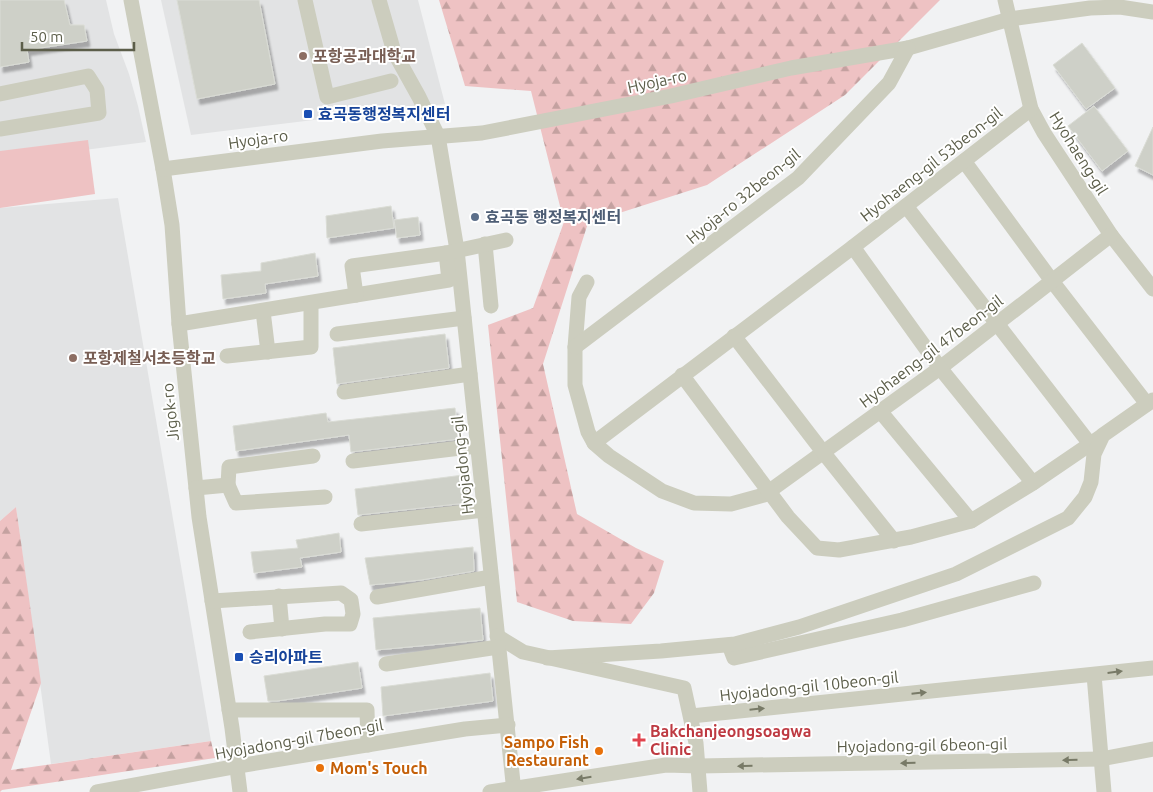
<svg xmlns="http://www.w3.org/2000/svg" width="1153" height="792" font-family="Ubuntu,'Noto Sans KR',sans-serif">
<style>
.education{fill:#e2e3e4}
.forest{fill:url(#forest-firs)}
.green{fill:#eec2c3}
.building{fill:#ced0c8;stroke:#dadcd5;filter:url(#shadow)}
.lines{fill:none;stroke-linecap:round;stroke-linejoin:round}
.minor{stroke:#cccdbe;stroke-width:15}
.oneway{fill:#787a67}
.education-dot{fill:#8d6e63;stroke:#fff;stroke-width:2}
.transit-dot{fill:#1a4fb4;stroke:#fff;stroke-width:2}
.service-dot{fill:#5c6f8a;stroke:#fff;stroke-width:2}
.health-dot{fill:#e0444e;stroke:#fff;stroke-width:2}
.food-dot{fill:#e8710a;stroke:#fff;stroke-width:2}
.labels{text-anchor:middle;stroke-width:4;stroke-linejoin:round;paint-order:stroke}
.education-label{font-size:16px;font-weight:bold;fill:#785e54;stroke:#fff;text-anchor:start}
.street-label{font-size:16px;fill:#5c5e4a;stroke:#fff}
.transit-label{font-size:16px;font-weight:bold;fill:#164399;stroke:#fff;text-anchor:start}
.service-label{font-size:16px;font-weight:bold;fill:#4e5e75;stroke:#fff;text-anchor:start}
.health-label{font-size:16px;font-weight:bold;fill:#be3a42;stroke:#fff;text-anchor:start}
.food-label{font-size:16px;font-weight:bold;fill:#c56008;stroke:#fff;text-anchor:end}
</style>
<defs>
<pattern id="forest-firs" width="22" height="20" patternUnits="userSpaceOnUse" patternTransform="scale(1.25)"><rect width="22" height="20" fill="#eec2c3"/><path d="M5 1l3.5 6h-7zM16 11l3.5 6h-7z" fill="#c4a1a0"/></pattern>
<filter id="shadow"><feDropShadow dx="3" dy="5.5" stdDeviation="1" flood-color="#0004"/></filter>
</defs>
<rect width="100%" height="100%" fill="#f1f2f3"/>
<!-- education -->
<g class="education">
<path d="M0,0h106l8,34 15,40 9,32 8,36 -146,19z"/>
<path d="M161,0h257l27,104 -254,31z"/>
<path d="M118,198l93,543 -160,23 -35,-257 -16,14v-313z"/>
</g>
<!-- forest -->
<g class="forest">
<path d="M439,0h501l-95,95 -138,90 -119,38 -45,141 34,150 59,34 28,13 -10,32 -23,31 -58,-3 -56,-19 -29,-277 45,-17 31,-86 -33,-131 -66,-5z"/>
<path d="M16,507l25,176 -30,87 200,-29 4,17 -213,32 -2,2v-271z"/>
</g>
<!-- green -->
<path class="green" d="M88,140l7,54 -95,14v-57z"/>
<!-- building -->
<g class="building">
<path d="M0,0h64l6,25h14l3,16 -60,9 2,12 -29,5z"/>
<path d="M177,0h82l16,84 -78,15z"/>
<path d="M1082,43l33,45 -29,21 -33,-44z"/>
<path d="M1094,106l34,45 -26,20 -34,-45z"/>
<path d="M1153,127v48l-18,-9z"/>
<path d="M391,206l3,22 -67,10 -1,-22z"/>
<path d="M418,217l2,18 -23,3 -3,-18z"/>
<path d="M315,253l3,23 -53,8 1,9 -43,6 -2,-24 40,-4v-8z"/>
<path d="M445,334l4,34 -112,16 -4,-36z"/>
<path d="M455,408l3,31 -107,13 -2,-17 -113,16 -3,-25 93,-13 2,9z"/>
<path d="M463,475l3,28 -108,12 -3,-26z"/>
<path d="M339,533l2,19 -41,6 2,9 -48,6 -3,-21 47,-4 -2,-8z"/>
<path d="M473,547l1,24 -53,9 -51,5 -5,-27z"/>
<path d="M480,608l3,32 -107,10 -3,-32z"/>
<path d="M358,662l4,26 -85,13h-9l-4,-25z"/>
<path d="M490,673l3,28 -110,15 -2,-29z"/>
</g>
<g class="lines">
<!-- minor -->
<g class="minor">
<path d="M131,0l32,169 9,56 7,99 20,193 33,211 8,64"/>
<path d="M305,0l22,97 64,-16"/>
<path d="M379,0l15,52 25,45 19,39 19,114 57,542"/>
<path d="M1005,0l26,109 13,24 67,102 42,54"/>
<path d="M0,94l88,-18 9,14 2,23 -99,16"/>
<path d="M964,161l88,120 95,123"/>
<path d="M163,169l219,-28 100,-8 189,-37 120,-28 117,-20 102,-29 80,-11 30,-1 33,5"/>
<path d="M906,206l184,238"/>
<path d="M485,244l6,62"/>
<path d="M853,247l178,-138"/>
<path d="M587,282l-8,15 -4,50v38l13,47 6,11 15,13 53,35 32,12 37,1 33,-9 176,-127 171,-133"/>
<path d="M356,295l93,-15 -3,-27"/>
<path d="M263,311l5,41"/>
<path d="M179,324l177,-29 -4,-29 94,-13 60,-13"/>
<path d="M337,334l127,-16"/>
<path d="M734,336l89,116 71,89"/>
<path d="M575,347l223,-169 91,-95 19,-35"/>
<path d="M227,356l84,-9v-44"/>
<path d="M682,375l106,142 29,31 22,2 72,-13 60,-16 62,-38 69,-47"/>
<path d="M344,392l126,-18"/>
<path d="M880,411l91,110"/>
<path d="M594,443l259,-196 87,121 93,115"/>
<path d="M353,461l124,-15"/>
<path d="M228,485l1,-18 84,-11"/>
<path d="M196,488l32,-3 8,18 89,-6"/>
<path d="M361,524l123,-14"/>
<path d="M279,596l3,33"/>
<path d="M377,597l114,-20"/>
<path d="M212,601l129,-8 10,7 2,14 -3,10h-25l-75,8"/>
<path d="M497,636l26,16 161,36 12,55 4,49"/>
<path d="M729,645l5,13 168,-38 132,-37"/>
<path d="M547,658l114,-7 74,-7 64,-17 157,-53 112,-56 17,-21 6,-15 3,-28 9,-19 50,-35"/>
<path d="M386,664l112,-17"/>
<path d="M1094,675l10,117"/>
<path d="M229,710h138l1,35"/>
<path d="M691,716l462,-48"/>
<path d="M97,792l141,-26 227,-37 43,-4"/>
<path d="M490,792l176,-27 33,1 402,-7 52,-10"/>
</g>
</g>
<!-- one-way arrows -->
<defs><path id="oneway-solid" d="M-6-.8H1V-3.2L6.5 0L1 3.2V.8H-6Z" transform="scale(1.25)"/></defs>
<g class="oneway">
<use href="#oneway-solid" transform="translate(1115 672) rotate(-7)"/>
<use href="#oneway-solid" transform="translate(919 693) rotate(-6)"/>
<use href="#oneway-solid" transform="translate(757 709) rotate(-6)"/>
<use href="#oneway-solid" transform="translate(1070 760) rotate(179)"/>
<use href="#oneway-solid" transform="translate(908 763) rotate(179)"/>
<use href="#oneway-solid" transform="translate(745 766) rotate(179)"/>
<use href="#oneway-solid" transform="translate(584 778) rotate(171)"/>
</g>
<!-- markers -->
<g class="education-dot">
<circle cx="303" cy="56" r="5"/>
<circle cx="73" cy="358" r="5"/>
</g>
<g class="transit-dot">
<rect x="303" y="109" width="10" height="10" rx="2.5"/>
<rect x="234" y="652" width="10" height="10" rx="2.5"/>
</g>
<circle class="service-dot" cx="475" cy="217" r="5"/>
<path class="health-dot" d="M636.5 732.5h5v5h5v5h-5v5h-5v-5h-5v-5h5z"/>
<g class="food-dot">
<circle cx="599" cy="751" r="5"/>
<circle cx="320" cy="768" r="5"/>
</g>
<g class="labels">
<!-- education labels -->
<g class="education-label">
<text x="313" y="62">포항공과대학교</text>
<text x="83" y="364">포항제철서초등학교</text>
</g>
<!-- street labels -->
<g class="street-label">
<text transform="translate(657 81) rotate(-12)" y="6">Hyoja-ro</text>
<text transform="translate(258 139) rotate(-8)" y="6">Hyoja-ro</text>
<text transform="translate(1079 153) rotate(58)" y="6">Hyohaeng-gil</text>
<text transform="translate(931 164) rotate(-38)" y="6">Hyohaeng-gil 53beon-gil</text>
<text transform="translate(743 196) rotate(-39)" y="6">Hyoja-ro 32beon-gil</text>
<text transform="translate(931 351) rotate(-37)" y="6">Hyohaeng-gil 47beon-gil</text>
<text transform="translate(170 412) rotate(-96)" y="6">Jigok-ro</text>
<text transform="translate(462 465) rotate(-96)" y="6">Hyojadong-gil</text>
<text transform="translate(809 686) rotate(-6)" y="6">Hyojadong-gil 10beon-gil</text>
<text transform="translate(299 739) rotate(-10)" y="6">Hyojadong-gil 7beon-gil</text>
<text transform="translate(922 745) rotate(-1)" y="6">Hyojadong-gil 6beon-gil</text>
</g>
<!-- transit labels -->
<g class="transit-label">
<text x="318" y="120">효곡동행정복지센터</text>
<text x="249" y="663">승리아파트</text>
</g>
<!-- service labels -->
<g class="service-label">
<text x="485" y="223">효곡동 행정복지센터</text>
</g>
<!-- health labels -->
<g class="health-label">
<text x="650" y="737">Bakchanjeongsoagwa<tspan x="650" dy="18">Clinic</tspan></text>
</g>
<!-- food labels -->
<g class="food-label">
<text x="589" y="748">Sampo Fish<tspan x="589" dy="18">Restaurant</tspan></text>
<text x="330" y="774" text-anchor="start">Mom's Touch</text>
</g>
</g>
<!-- scale -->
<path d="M22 42v8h112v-8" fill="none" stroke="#5c5e4a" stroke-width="2.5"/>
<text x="30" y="42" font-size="15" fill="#5c5e4a" stroke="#ffffff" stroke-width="4" paint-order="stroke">50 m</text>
</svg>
